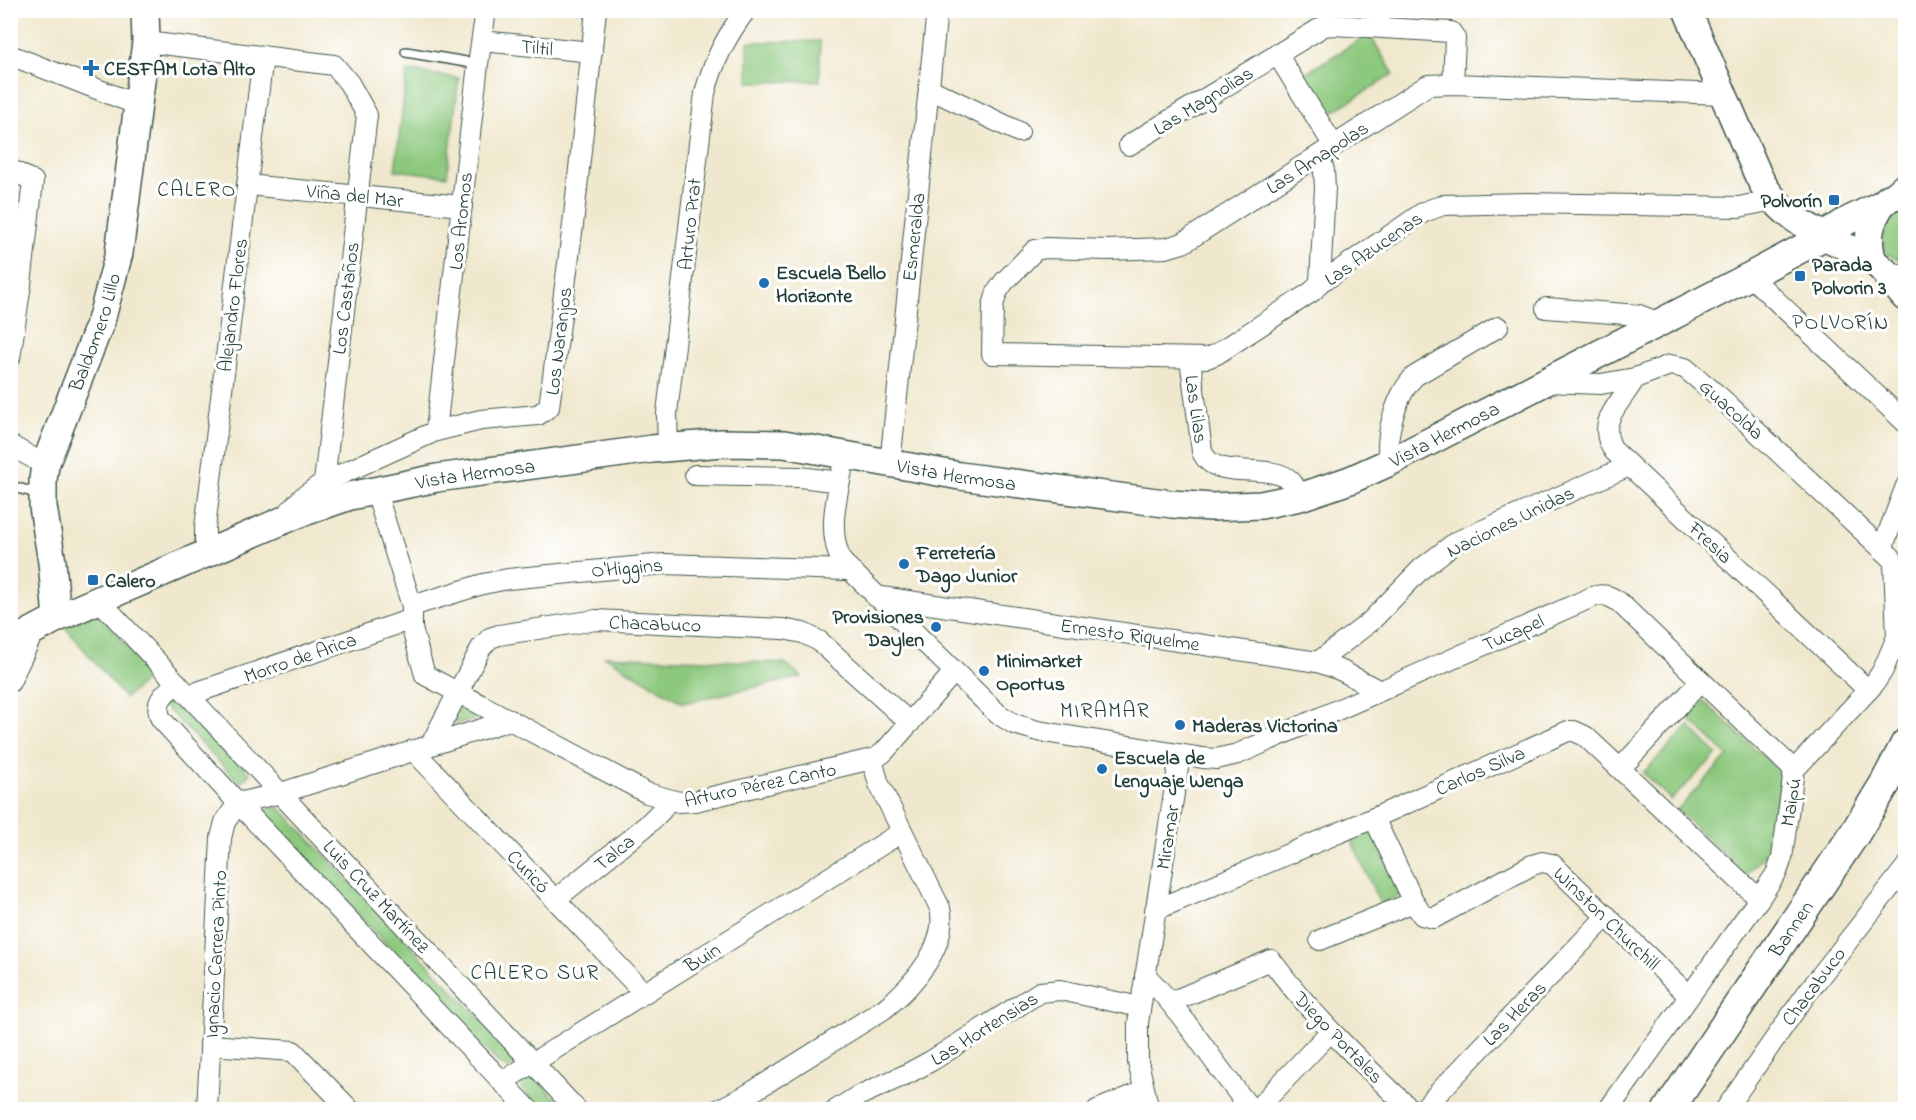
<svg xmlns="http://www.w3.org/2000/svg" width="1916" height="1120" font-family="'Indie Flower',sans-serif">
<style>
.grass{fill:#8cc87d;stroke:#568258;stroke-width:1.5}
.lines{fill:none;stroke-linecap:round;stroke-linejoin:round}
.lane-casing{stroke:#3e574b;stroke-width:12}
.street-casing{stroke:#3e574b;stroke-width:22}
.secondary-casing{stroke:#3e574b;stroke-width:30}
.primary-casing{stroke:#3e574b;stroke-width:33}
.lane{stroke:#fff;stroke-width:9}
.street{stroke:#fff;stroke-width:20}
.secondary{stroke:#fff;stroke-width:27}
.primary{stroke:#fff;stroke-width:30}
.poi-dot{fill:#1f6fb2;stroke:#fff;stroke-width:2}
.labels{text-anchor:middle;stroke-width:6;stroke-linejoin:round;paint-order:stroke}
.street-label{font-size:20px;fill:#1f3d34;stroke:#fff}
.poi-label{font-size:20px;font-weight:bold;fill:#1f3d34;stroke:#fff;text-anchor:start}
.neighbourhood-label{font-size:21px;letter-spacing:1.5px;fill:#1f3d34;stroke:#fff}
</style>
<rect width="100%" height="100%" fill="#fff"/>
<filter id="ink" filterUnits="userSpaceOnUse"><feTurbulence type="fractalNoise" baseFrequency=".0167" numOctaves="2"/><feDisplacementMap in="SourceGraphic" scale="12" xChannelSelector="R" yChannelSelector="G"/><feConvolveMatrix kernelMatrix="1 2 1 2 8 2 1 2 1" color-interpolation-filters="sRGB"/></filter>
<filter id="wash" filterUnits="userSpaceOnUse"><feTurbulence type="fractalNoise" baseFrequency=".008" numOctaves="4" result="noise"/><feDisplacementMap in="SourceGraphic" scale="24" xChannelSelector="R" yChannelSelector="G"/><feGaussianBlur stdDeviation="1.35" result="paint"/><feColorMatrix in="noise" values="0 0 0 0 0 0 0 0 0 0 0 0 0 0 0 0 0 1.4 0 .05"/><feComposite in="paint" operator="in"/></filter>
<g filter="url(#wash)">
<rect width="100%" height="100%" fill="#f0e8ce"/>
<!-- grass -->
<g class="grass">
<path d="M1369,34l25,40 -68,42 -25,-40z"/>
<path d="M820,41v40l-72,1v-40z"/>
<path d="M407,71l52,7 -12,98 -52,-6z"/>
<path d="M1901,209h4l-1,53 -16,-7c-10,-17 -5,-38 13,-46z"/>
<path d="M97,611l55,64 -27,23 -60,-71z"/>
<path d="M604,656l181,7 17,14 -119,26z"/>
<path d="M173,697l77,77 -10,9 -76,-77z"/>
<path d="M1704,701l77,72 -6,70 -29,32 -69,-65 51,-54 -40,-38z"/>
<path d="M463,702l22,14c-10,3 -24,11 -34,5z"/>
<path d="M1689,726l28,28 -46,46 -28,-27z"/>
<path d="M276,807l6,3 230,242 4,8 -1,4 -7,5 -9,-5 -234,-248 2,-7z"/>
<path d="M1373,830l28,65 -21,9 -29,-65z"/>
<path d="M528,1077l9,2 28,30h-26l-18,-21 1,-9z"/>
</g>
</g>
<g filter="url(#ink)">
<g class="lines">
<!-- lane casing -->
<g class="lane-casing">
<g id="lane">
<path d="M406,52l72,12"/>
<path d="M10,486l30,8"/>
</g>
</g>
<!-- street casing -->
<g class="street-casing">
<g id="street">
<path d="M482,41l110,11"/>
<path d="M146,42l188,23 15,18 18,32 -43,367"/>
<path d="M1277,54l57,92"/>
<path d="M10,55l128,50"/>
<path d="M930,89l89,43"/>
<path d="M1723,94l-270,-10 -25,1 -245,158 -17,5 -59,2 -61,-2 -11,2 -31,32 -7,10 -4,14 -1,48 215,4 10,-4 96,-63 7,-9 11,-6 93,-64 19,-7 85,-2 211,4 34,-7"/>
<path d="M1129,145l195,-119 9,-1 118,7 4,6 -2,46"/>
<path d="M1320,155l4,16 1,17 -5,94"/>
<path d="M10,169l23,12 -12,103 -11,1"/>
<path d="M247,185l215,21"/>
<path d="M1750,276l156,147"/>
<path d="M1546,308l93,7 21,8"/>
<path d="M10,358l11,-74"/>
<path d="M1190,359l12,92c10,30 62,12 85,27 7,4 9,12 13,19"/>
<path d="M1635,378c-13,25 -41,43 -21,73l254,239"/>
<path d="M1546,382l55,2 34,-6 35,-13 15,3 37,31 160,150 9,8 3,7 3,73 -14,33 -9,14 -80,86 -12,88 -5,14 -18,27 -151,211"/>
<path d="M436,431l42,-367 8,-54"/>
<path d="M10,445l35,20"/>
<path d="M668,447l-1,-34 38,-320c8,-31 21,-57 41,-83"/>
<path d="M845,455c-6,35 -20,74 -3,107l156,152 16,10 24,7 165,27 13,1 22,-5 352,-156c12,-5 20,-3 30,5l174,167"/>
<path d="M1390,462c-7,-24 7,-69 25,-86l83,-49"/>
<path d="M890,464l47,-454"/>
<path d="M695,475l105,2 40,5"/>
<path d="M375,489l37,117v23l13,46 222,118 32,9 16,-1 181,-43 8,-6 70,-80"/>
<path d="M284,517l19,-20 21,-15 112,-51 45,-11 57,-5 11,-8 24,-182 23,-215"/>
<path d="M1882,549l24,-63"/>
<path d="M208,553l-3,-15v-10l58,-472"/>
<path d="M875,596l443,66 24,9 38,20"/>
<path d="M99,600l478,510"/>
<path d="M412,606l71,-22 25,-5 156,-15 183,6"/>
<path d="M1318,662l52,-40 51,-53 35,-27 173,-76"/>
<path d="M10,682l25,-53"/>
<path d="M177,683c-12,10 -24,19 -16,36l77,84 291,307"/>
<path d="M189,695l223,-76"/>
<path d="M431,744l50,-96 9,-10 9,-3 97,-15 187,9 20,4 16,8 91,82"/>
<path d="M413,750l231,243"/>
<path d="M1620,769l81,-88"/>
<path d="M1374,818l40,84 8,13 12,3 98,-53 10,-3 10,2 137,132"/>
<path d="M556,899l90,-73 15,-15 7,-11"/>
<path d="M1155,910l219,-92 194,-87h6l11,5 174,163"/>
<path d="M1320,940l94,-38"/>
<path d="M1145,975c41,40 69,91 107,135"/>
<path d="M1171,1002l100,-42c41,56 90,102 140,150"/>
<path d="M210,1045l83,6 57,59"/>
<path d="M502,1082l400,-250"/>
<path d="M207,1110l14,-272 4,-16 13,-19 43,-10 229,-73"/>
<path d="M718,1110l29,-15 137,-86c28,-22 65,-64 56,-101l-61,-124 -7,-24"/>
<path d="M836,1110l22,-14 49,-22 24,-13 109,-69 20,-2 80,17"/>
<path d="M1097,1110l47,-19"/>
<path d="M1149,1110l-11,-48v-39l42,-268"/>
<path d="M1256,1110l74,-78"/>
<path d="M1422,1110l185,-194"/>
<path d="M1725,1110l82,-117 99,-126"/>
</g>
</g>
<!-- secondary casing -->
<g class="secondary-casing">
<g id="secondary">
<path d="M1687,10l71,165c24,50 69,59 113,85 13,8 17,20 35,19"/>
<path d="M1873,261c-7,-22 -4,-38 9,-57"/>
<path id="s1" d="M57,618l-5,-56 -9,-55v-27l2,-15 56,-144 18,-68 27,-211 -1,-32"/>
<path id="s2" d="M10,643l47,-25 241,-104 52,-18 87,-18 215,-29 70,-6 62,1 176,32 212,28 39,3 50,-2 39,-8 50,-17 40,-18 360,-186 73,-39 22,-15 37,-18 7,-6 10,-4h7"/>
</g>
</g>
<!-- primary casing -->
<g class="primary-casing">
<g id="primary">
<path d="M1899,194l7,-6"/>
<path d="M1890,277l16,19"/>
<path id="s3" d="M1668,1110l187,-277 31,-51 20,-38"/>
</g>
</g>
<!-- lane -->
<use href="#lane" class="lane"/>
<!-- street -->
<use href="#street" class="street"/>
<!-- secondary -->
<use href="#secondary" class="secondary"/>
<!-- primary -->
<use href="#primary" class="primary"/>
</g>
</g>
<!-- markers -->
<g class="poi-dot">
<path d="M88 59h6v6h6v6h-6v6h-6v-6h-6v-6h6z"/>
<rect x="1828" y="194" width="12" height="12" rx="3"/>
<rect x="1794" y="270" width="12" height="12" rx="3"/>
<circle cx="764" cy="283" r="6"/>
<circle cx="904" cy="564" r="6"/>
<rect x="87" y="574" width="12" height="12" rx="3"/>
<circle cx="936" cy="627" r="6"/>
<circle cx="984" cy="671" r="6"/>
<circle cx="1180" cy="725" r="6"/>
<circle cx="1102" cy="769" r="6"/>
</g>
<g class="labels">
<!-- street labels -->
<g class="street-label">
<text transform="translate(537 47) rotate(6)" y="7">Tiltil</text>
<text transform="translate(1203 100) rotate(-32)" y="7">Las Magnolias</text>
<text transform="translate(1317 157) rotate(-33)" y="7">Las Amapolas</text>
<text transform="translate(355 195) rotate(6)" y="7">Viña del Mar</text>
<text transform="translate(460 221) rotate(-84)" y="7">Los Aromos</text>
<text transform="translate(689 224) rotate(-84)" y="7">Arturo Prat</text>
<text transform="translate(913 237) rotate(-84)" y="7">Esmeralda</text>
<text transform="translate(1373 248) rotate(-35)" y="7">Las Azucenas</text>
<text transform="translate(345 298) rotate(-83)" y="7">Los Castaños</text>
<text transform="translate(232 305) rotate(-83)" y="7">Alejandro Flores</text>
<text dy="7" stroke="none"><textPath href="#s1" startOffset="296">Baldomero Lillo</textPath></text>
<text transform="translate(558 341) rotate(-83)" y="7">Los Naranjos</text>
<text transform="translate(1197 409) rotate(82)" y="7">Las Lilas</text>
<text transform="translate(1732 409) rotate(42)" y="7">Guacolda</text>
<text dy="7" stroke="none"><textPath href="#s2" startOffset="1488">Vista Hermosa</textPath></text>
<text dy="7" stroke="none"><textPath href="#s2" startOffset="498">Vista Hermosa</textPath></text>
<text dy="7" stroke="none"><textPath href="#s2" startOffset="984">Vista Hermosa</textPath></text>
<text transform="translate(1510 521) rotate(-26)" y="7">Naciones Unidas</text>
<text transform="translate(1711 542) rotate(43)" y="7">Fresia</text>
<text transform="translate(627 567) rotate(-5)" y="7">O'Higgins</text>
<text transform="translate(655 623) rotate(2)" y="7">Chacabuco</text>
<text transform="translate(1513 632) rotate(-24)" y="7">Tucapel</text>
<text transform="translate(1130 634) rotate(8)" y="7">Ernesto Riquelme</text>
<text transform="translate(300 657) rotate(-19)" y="7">Morro de Arica</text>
<text transform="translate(1480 770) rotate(-24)" y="7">Carlos Silva</text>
<text transform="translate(760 784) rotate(-12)" y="7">Arturo Pérez Canto</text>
<text transform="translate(1790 802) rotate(-81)" y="7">Maipú</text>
<text transform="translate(1167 837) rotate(-81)" y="7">Miramar</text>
<text transform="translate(614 852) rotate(-39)" y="7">Talca</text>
<text transform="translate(529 871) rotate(46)" y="7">Curicó</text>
<text transform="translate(377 896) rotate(47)" y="7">Luis Cruz Martínez</text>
<text transform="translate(1607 918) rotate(44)" y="7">Winston Churchill</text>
<text dy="7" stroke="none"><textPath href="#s3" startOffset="219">Bannen</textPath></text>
<text transform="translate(215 954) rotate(-87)" y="7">Ignacio Carrera Pinto</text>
<text transform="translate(702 957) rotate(-32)" y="7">Buin</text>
<text transform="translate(1813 986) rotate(-53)" y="7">Chacabuco</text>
<text transform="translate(1514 1013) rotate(-46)" y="7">Las Heras</text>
<text transform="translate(984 1028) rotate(-32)" y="7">Las Hortensias</text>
<text transform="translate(1339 1037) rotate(46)" y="7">Diego Portales</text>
</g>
<!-- poi labels -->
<g class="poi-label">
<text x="104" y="75">CESFAM Lota Alto</text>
<text x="1822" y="207" text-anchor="end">Polvorín</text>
<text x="1812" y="271">Parada<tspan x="1812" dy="23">Polvorin 3</tspan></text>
<text x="776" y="279">Escuela Bello<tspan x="776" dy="23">Horizonte</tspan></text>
<text x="916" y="559">Ferretería<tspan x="916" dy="23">Dago Junior</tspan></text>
<text x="105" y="587">Calero</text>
<text x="924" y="623" text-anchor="end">Provisiones<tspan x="924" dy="23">Daylen</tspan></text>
<text x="996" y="667">Minimarket<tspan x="996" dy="23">Oportus</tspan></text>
<text x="1192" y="732">Maderas Victorina</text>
<text x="1114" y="764">Escuela de<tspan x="1114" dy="23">Lenguaje Wenga</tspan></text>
</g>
<!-- neighbourhood labels -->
<g class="neighbourhood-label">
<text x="197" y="196">CALERO</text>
<text x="1841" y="329">POLVORÍN</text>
<text x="1105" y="717">MIRAMAR</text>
<text x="535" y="979">CALERO SUR</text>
</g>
</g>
<!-- margin -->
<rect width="1916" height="1120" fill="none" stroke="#fff" stroke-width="36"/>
</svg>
